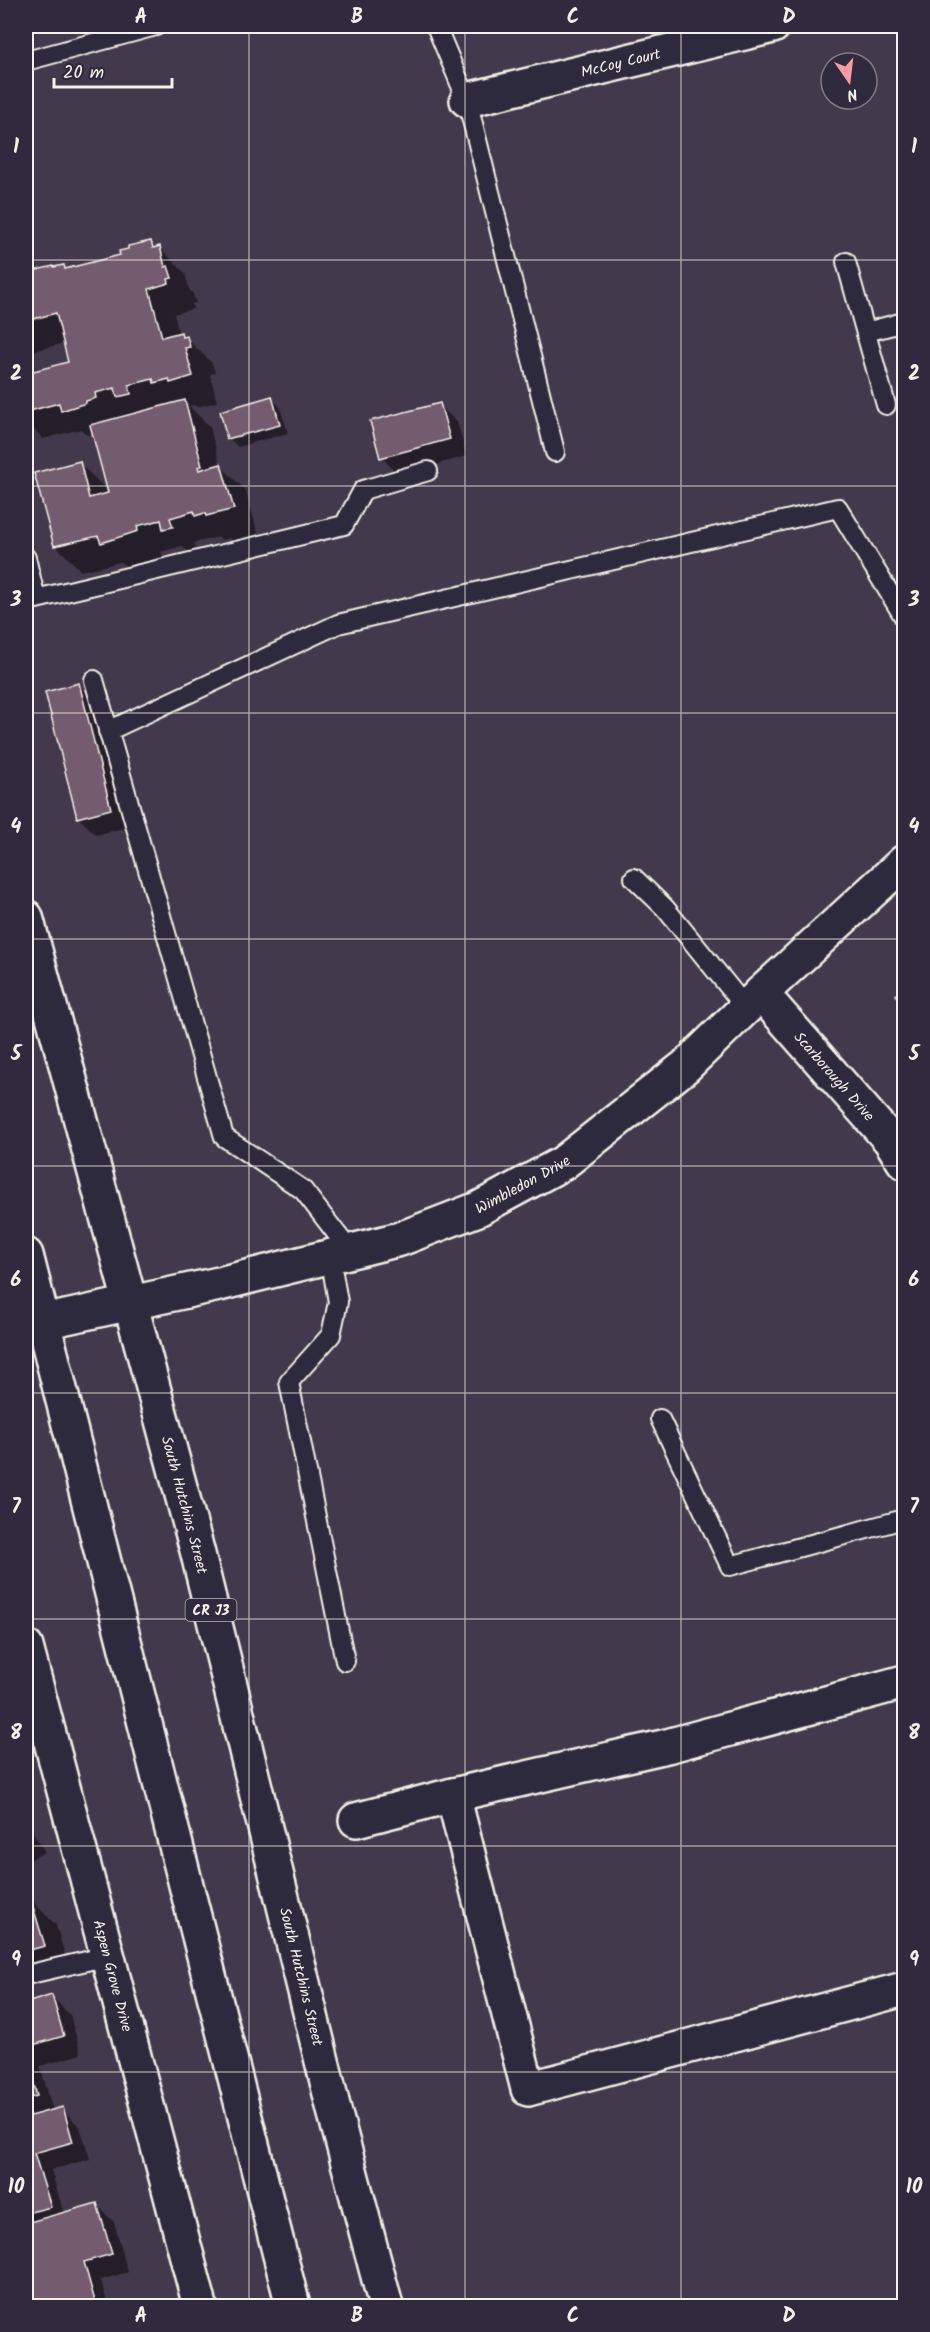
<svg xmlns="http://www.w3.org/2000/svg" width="930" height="2332" font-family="Kalam,sans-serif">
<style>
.shadow{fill:#0007}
.building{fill:#735b6e;stroke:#f4f1e8;stroke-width:1.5}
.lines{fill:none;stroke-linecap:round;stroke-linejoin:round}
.lane-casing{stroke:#f4f1e8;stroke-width:22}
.street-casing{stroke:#f4f1e8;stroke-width:38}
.primary-casing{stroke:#f4f1e8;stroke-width:38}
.lane{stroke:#2f2a3d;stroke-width:18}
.street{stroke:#2f2a3d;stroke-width:33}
.primary{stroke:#2f2a3d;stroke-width:33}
.grid{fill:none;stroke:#f4f1e8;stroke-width:1.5;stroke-opacity:0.55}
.labels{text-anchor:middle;stroke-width:6;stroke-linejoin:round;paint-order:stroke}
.shield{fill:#2f2a3d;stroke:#b9b5b5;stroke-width:1.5}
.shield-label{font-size:14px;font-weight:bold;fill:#f4f1e8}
.street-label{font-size:15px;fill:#f4f1e8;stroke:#2f2a3d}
.neatline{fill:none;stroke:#f4f1e8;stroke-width:2}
.grid-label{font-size:20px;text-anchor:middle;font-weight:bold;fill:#f4f1e8}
</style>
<rect width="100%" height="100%" fill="#43394c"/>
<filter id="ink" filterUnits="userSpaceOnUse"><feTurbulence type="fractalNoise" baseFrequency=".0167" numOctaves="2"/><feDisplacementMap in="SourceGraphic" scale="12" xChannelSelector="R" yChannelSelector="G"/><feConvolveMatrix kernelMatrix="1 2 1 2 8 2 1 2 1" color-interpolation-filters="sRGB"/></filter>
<g filter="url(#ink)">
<!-- shadow -->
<g class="shadow">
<path d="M150,242l7,7 3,-1 25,25 4,16 4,5 3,9 -4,1 1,5 -19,5 5,20 7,4 26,25 3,10 -5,1 7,28 -20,5 -3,-2 -5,1 21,21 10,38 26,26 12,43 -25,7 -3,-3 -8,2 -3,-3 -25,6 3,9 -7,2 -8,-8 -21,6 2,5 -36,11 -6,-6 -40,9 -26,-26 24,-82 26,25 1,7 4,-1 -16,-60 -7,1 -6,-6 -38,10 -17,-18v-47l44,-11 -5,-20 -39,10v-72l37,-14 4,3 55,-14z"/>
<path d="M272,398l8,9 8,26 -50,14 -9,-9z"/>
<path d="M439,405l18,17 10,34 -68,19 -18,-18z"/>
<path d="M79,685l17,18 32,124 -32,8 -18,-18z"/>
<path d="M26,1821l19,31 -19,10z"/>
<path d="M30,1899l26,26 14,47 -44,10v-82z"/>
<path d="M52,1997l18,18 11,39 -41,12 13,45 9,-2 18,18 10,32 -39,11 13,44 33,-9 17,17 14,50 -27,8 7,26h-82v-301z"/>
</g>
<!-- building -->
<g class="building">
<path d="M151,241l2,7 7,-2 5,21 3,-1 4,12 -4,1 1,4 -20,6 13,48 19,-5 1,5 5,-1 3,11 -5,1 8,28 -23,7 -1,-4 -15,4 -1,-4 -24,6 2,9 -14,3 -2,-9 -20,5 1,5 -10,3v2l-25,8 -2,-8 -33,9v-39l42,-11 -12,-49 -30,8v-41l5,-2 -2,-6 24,-6 1,1 10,-2 1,4 55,-14 -1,-4 9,-2v-3z"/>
<path d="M272,396l8,29 -53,14 -7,-28z"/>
<path d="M185,400l17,66 -4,1 1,3 22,-6 13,45 -28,7 -1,-3 -10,3 -1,-5 -24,7 3,9 -10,2 -2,-9 -24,6 1,5 -37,12 -3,-7 -44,10 -20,-73 46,-12 9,37 19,-5 -18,-68z"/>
<path d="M440,403l10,36 -70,19 -10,-37z"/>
<path d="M79,683l32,126 -34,9 -32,-126z"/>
<path d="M904,989v17l-8,-11z"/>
<path d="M30,1897l15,49 -19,5v-52z"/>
<path d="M52,1995l12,41 -38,11v-44z"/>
<path d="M26,2055l11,41 -11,3z"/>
<path d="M63,2107l10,35 -39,11 17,54 -25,6v-96z"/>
<path d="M97,2203l15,51 -28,8 12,43 -70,1v-83z"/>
</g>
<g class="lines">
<!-- lane casing -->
<g class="lane-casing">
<g id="lane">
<path d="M436,26l31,74 88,352"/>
<path d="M26,61l130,-35"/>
<path d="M846,262l40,143"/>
<path d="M866,332l38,-10"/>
<path d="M26,558l10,41 308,-74 19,-35 65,-19"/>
<path d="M94,680l130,457 79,53 47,61"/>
<path d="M108,731l230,-107 500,-116 66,109"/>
<path d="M634,878l31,30 81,100"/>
<path d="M330,1256l8,46 -7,33 -42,47 56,279"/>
<path d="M660,1419l70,147 174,-47"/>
<path d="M26,1975l82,-19"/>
</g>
</g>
<!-- street casing -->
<g class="street-casing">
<g id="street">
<path id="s1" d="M467,100l306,-74"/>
<path id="s2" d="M761,993l129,147 14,22"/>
<path id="s3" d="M43,1322l176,-38 181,-45 78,-30 85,-46 123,-97 75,-73 143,-131"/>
<path id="s4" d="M26,1647l174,659"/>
<path d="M904,1682l-237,64 -214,49 75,294 376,-100"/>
<path d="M356,1820l97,-25"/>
</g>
</g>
<!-- primary casing -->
<g class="primary-casing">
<g id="primary">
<path id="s5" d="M26,917l171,633 137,560 52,196"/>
<path d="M26,1255l267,1051"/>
</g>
</g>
<!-- lane -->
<use href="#lane" class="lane"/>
<!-- street -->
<use href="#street" class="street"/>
<!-- primary -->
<use href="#primary" class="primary"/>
</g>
</g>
<!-- grid -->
<path class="grid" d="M249,26v2280M465,26v2280M681,26v2280M26,260h878M26,486h878M26,713h878M26,939h878M26,1166h878M26,1393h878M26,1619h878M26,1846h878M26,2072h878"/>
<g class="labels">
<!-- shield labels -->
<rect class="shield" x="185.5" y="1599" width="51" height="22" rx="4.5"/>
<g class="shield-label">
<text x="211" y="1615">CR J3</text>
</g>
<!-- street labels -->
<g class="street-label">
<text dy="5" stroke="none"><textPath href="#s1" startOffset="158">McCoy Court</textPath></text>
<text dy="5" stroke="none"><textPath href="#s2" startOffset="111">Scarborough Drive</textPath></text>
<text dy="5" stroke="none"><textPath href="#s3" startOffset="501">Wimbledon Drive</textPath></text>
<text dy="5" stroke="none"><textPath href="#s5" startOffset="609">South Hutchins Street</textPath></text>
<text dy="5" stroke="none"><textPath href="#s4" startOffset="340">Aspen Grove Drive</textPath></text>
<text dy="5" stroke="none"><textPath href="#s5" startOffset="1095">South Hutchins Street</textPath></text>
</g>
</g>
<!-- margin -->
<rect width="930" height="2332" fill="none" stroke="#2f2a3d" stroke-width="66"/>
<!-- north arrow -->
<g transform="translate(849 81) rotate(166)"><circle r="28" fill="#2f2a3d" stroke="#7e7a81" stroke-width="1.5"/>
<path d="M0-4.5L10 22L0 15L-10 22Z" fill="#ff9aa2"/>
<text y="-9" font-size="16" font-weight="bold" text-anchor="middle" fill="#f4f1e8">N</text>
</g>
<!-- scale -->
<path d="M54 78v9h118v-9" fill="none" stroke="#f4f1e8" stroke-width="3"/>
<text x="63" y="78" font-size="18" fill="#f4f1e8" stroke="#2f2a3d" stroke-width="4.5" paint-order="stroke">20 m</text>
<rect x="33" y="33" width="864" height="2266" class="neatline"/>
<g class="grid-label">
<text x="141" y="23">A</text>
<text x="357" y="23">B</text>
<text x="573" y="23">C</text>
<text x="789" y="23">D</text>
<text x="16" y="153">1</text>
<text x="914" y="153">1</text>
<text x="16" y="380">2</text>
<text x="914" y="380">2</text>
<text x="16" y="606">3</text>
<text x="914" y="606">3</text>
<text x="16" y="833">4</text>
<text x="914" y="833">4</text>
<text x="16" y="1060">5</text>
<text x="914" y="1060">5</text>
<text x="16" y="1286">6</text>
<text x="914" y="1286">6</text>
<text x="16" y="1513">7</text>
<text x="914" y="1513">7</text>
<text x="16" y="1739">8</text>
<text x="914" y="1739">8</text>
<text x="16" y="1966">9</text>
<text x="914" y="1966">9</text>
<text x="16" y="2193">10</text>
<text x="914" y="2193">10</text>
<text x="141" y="2322">A</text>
<text x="357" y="2322">B</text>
<text x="573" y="2322">C</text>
<text x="789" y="2322">D</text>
</g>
</svg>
